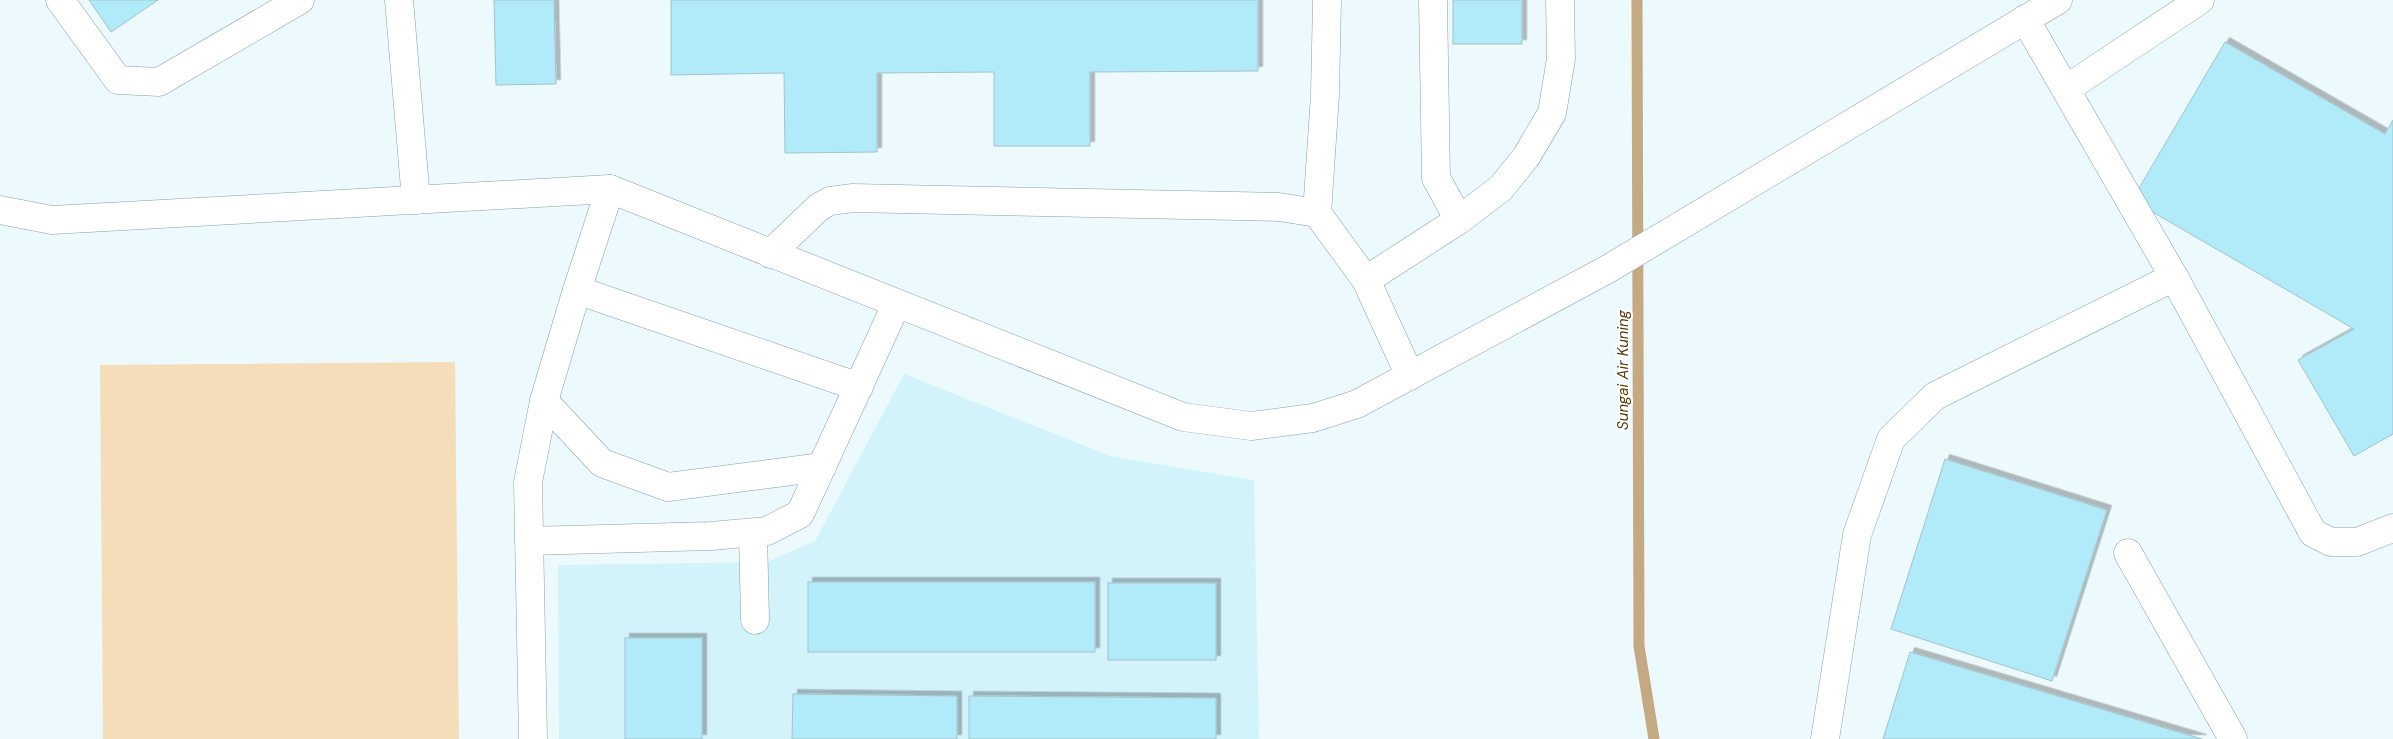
<svg xmlns="http://www.w3.org/2000/svg" width="2393" height="739" font-family="'DM Sans',sans-serif">
<style>
.built{fill:#d3f3fb}
.green{fill:#f6ddb9}
.lines{fill:none;stroke-linecap:round;stroke-linejoin:round}
.stream{stroke:#c4a982;stroke-width:11}
.building{fill:#b1eaf8;stroke:#a4c2ca;filter:url(#shadow)}
.minor-casing{stroke:#84a2a9;stroke-width:29}
.minor{stroke:#fff;stroke-width:28}
.labels{text-anchor:middle;stroke-width:4;stroke-linejoin:round;paint-order:stroke}
.water-label{font-size:15px;font-style:italic;fill:#563a08;stroke:#fff}
</style>
<defs>
<filter id="shadow"><feDropShadow dx="4.5" dy="-4.5" stdDeviation="0" flood-color="#0004"/></filter>
</defs>
<rect width="100%" height="100%" fill="#edfafd"/>
<!-- built -->
<path class="built" d="M904,374l206,82 144,24 5,259h-700l-1,-174 209,-3 48,-21z"/>
<!-- green -->
<path class="green" d="M455,362l4,377h-356l-3,-374z"/>
<g class="lines">
<!-- stream -->
<path class="stream" d="M1637,0l2,646 15,93"/>
</g>
<!-- building -->
<g class="building">
<path d="M89,0h69l-47,32z"/>
<path d="M494,0h60l2,84 -60,1z"/>
<path d="M671,0h587v71l-168,1v74h-96v-74l-117,1v79l-92,1 -1,-80 -113,2z"/>
<rect x="1453" y="0" width="69" height="44"/>
<path d="M2225,42l160,92 8,-14v314l-39,22 -56,-96 56,-31 -222,-129z"/>
<path d="M1945,459l162,51 -55,171 -161,-52z"/>
<rect x="808" y="582" width="287" height="70"/>
<rect x="1108" y="583" width="108" height="77"/>
<rect x="625" y="638" width="77" height="101"/>
<path d="M1910,652l292,87h-319z"/>
<path d="M793,694l164,2v43h-165z"/>
<path d="M969,696l247,2v41h-247z"/>
</g>
<g class="lines">
<!-- minor casing -->
<g class="minor-casing">
<g id="minor">
<path d="M60,0l58,80 41,2 141,-82"/>
<path d="M399,0l17,200"/>
<path d="M1433,0l3,178 23,42"/>
<path d="M2025,19l149,258 139,256 18,9h26l36,-14"/>
<path d="M2066,89l134,-89"/>
<path d="M0,210l52,10 558,-31 573,228 68,9 62,-8 44,-14 251,-135 450,-269"/>
<path d="M1317,213l8,-118 2,-95"/>
<path d="M770,254l49,-47 11,-6 23,-3 426,9 38,6 49,67 44,96"/>
<path d="M1366,280l93,-60 42,-32 25,-31 26,-44 9,-54 -1,-59"/>
<path d="M577,290l282,97"/>
<path d="M544,401l58,62 66,24 154,-20"/>
<path d="M753,533l2,87"/>
<path d="M529,541l182,-5 56,-5 33,-17 96,-209"/>
<path d="M2128,553l105,186"/>
<path d="M533,739l-5,-257 16,-81 33,-111 33,-101"/>
<path d="M1825,739l32,-204 34,-96 44,-43 239,-119"/>
</g>
</g>
<!-- minor -->
<use href="#minor" class="minor"/>
</g>
<g class="labels">
<!-- water labels -->
<g class="water-label">
<text transform="translate(1623 370) rotate(-90)" y="5">Sungai Air Kuning</text>
</g>
</g>
</svg>
